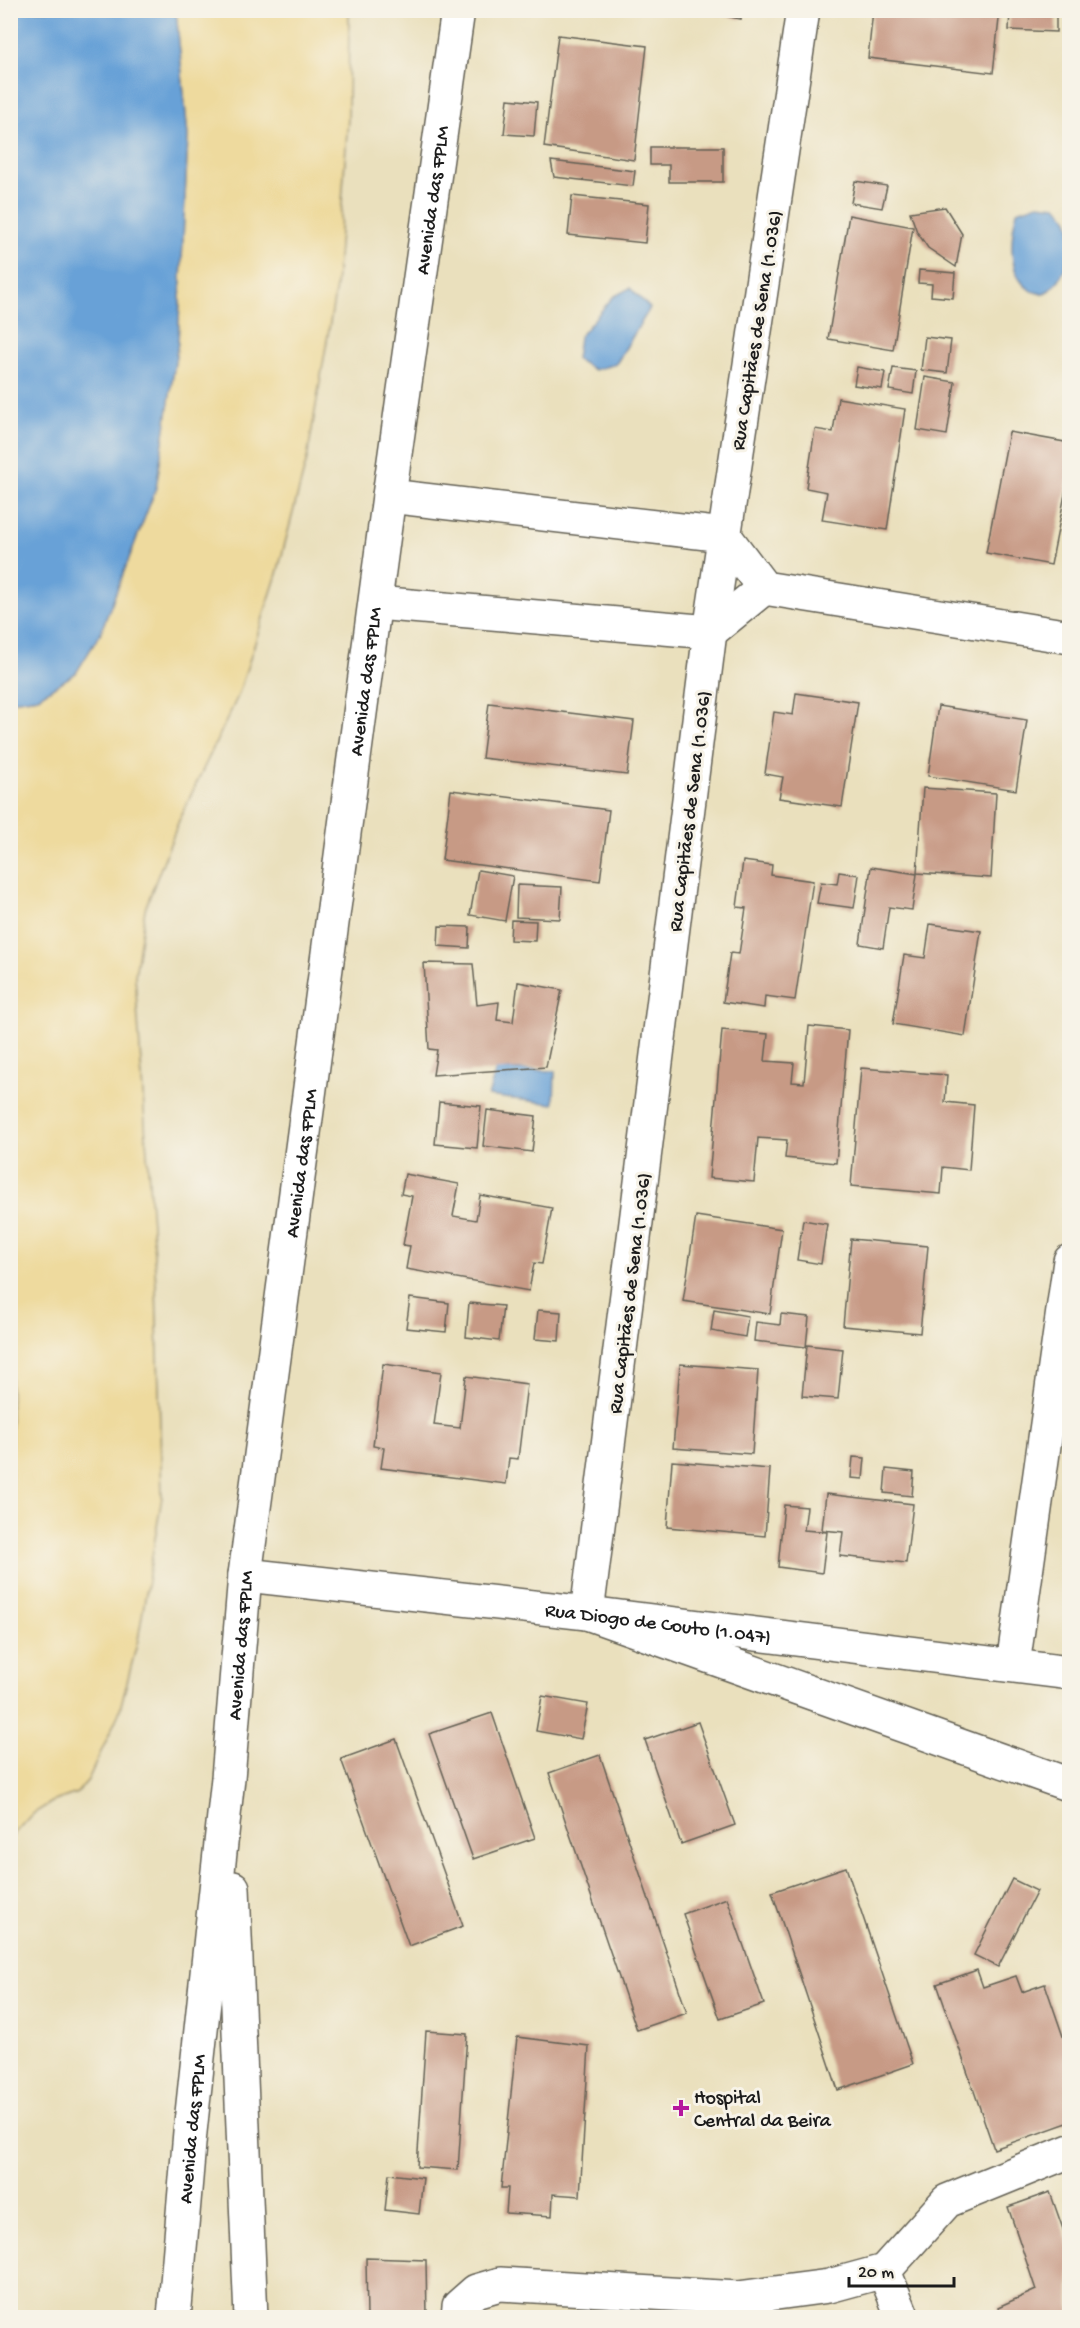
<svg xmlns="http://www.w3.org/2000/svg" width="1080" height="2328" font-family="'Gochi Hand',sans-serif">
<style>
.sand{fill:#eeda9e;stroke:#857b5d;stroke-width:1.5}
.water{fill:#68a1d7;stroke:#425e7a;stroke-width:1.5}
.building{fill:#c79a85}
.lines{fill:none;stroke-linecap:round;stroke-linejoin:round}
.minor-casing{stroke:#646154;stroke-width:36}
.minor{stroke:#fff;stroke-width:33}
.poi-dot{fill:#b5179e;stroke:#f7f3e8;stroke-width:2}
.labels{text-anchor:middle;stroke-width:6;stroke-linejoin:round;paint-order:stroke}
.street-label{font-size:20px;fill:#1c1c1c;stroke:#f7f3e8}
.poi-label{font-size:20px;fill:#1c1c1c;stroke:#f7f3e8;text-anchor:start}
</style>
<rect width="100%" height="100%" fill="#f7f3e8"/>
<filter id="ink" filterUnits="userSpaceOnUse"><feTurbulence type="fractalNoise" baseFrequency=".0167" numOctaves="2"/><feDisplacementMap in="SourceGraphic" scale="12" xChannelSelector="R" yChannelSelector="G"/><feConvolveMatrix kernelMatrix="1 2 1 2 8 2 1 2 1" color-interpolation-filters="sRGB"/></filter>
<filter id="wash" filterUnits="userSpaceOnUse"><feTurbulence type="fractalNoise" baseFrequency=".008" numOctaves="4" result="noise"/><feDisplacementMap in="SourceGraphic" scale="24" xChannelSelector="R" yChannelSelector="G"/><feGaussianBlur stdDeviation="1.35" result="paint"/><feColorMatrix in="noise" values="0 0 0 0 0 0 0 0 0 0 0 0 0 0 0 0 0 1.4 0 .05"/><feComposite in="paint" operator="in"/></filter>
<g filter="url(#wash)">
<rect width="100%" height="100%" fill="#eae0bd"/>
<!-- sand -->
<path class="sand" d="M176,11h173l-1,107 -12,169 -29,172 -30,115 -39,122 -58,122 -35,91 -10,67 21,309 6,212 -24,143 -19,73 -31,67 -11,13 -25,9 -21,13 -20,22v-1136l27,-4 38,-24 24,-39 56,-146 22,-146 10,-206z"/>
<!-- water -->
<g class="water">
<path d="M11,10l165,1 12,125 -10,206 -22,146 -56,146 -24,39 -38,24 -27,4z"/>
<path d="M1038,204l19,2c5,5 11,12 13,19 3,20 -4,57 -24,67 -5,3 -13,0 -17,-3 -23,-16 -18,-55 -12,-78z"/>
<path d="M630,288l20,20 -34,56 -22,6 -18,-11 3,-22 34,-40z"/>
<path d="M496,1069l59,2 -1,33 -66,-8z"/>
</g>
<g id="blocks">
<!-- building -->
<g class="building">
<path d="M695,10h47l-1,9z"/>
<path d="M873,10h127l-7,63 -125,-15z"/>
<path d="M1010,10h46v22l-47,-2z"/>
<path d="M558,35l89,11 -13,114 -90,-13z"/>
<path d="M508,99l29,3 -3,34 -30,-2z"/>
<path d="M650,147h73v35h-54v-17h-19z"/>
<path d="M551,161l84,10 -2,15 -79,-9z"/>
<path d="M855,181l32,5 -5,22 -31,-5z"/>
<path d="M572,196l77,8 -4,39 -77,-8z"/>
<path d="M945,207l17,27 -6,33 -28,-19 -11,-16 -7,-20z"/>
<path d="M849,215l64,12 -20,123 -65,-11z"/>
<path d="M919,270l36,3 -2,25 -22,-2 1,-12 -14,-1z"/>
<path d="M925,337l26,3 -4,33 -26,-3z"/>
<path d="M857,367l28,5 -3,17 -28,-4z"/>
<path d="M893,368l23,3 -3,23 -24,-4z"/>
<path d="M925,377l30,5 -8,53 -30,-5z"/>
<path d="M838,398l67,11 -18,121 -65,-10 5,-28 -21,-4 9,-59 18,3z"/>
<path d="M1009,432l61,11v26l-19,96 -65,-12z"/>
<path d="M796,693l62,9 -16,105 -63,-9 4,-21 -18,-3 9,-62 19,3z"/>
<path d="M489,703l145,18 -7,54 -145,-17z"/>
<path d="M938,706l89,14 -11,70 -88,-14z"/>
<path d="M923,788l73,5 -5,85 -74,-5z"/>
<path d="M451,790l158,20 -9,71 -158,-21z"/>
<path d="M743,861l29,4 -1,10 42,6 -18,119 -30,-4 -1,12 -41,-6 7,-49 9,1 7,-46 -9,-1z"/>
<path d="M871,867l46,7 -5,36 -23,-3 -6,41 -23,-4z"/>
<path d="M478,870l35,6 -8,45 -35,-6z"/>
<path d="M839,872l20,3 -5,33 -37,-5 4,-21 16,2z"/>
<path d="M517,885l45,2 -2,32 -44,-2z"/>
<path d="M511,920l25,1 -1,20 -25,-1z"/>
<path d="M930,924l51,7 -16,105 -72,-12 11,-69 21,3z"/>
<path d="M439,926l31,1 -1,21 -31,-2z"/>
<path d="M424,963l49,1 4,41 22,-3 -2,18 16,2 5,-40 44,8 -16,77 -113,8 4,-25 -8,-1z"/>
<path d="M809,1026l39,4 -12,133 -51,-5 2,-18 -29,-2 -4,44 -45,-4 13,-148 46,4 -3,27 29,2 -2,19 12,1z"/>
<path d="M861,1068l86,7 -2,27 29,3 -5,65 -26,-3 -2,27 -90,-8z"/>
<path d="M439,1102l42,4 -4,42 -42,-4z"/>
<path d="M487,1110l49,6 -4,36 -49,-6z"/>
<path d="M405,1174l54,10 -6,32 23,4 4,-25 72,13 -10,56 -8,-1 -5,28 -123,-22 4,-23 -7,-1 9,-49 -11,-2z"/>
<path d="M696,1216l86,13 -12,85 -87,-13z"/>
<path d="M803,1220l24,4 -6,40 -24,-4z"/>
<path d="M851,1239l77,7 -8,87 -77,-7z"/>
<path d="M410,1298l39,5 -3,29 -40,-4z"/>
<path d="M469,1303l34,3 -4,35 -33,-4z"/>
<path d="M538,1310l23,2 -2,29 -24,-2z"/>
<path d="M714,1310l34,6 -3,21 -34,-6z"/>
<path d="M781,1314l28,3 -3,30 -52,-6 2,-19 24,3z"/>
<path d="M807,1345l36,4 -5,50 -36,-3z"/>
<path d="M383,1364l58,8 -7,53 26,3 6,-52 61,8 -9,75 -9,-1 -3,26 -125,-16 3,-20 -11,-2z"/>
<path d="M680,1364l78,6 -6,84 -79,-6z"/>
<path d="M853,1457l12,1 -2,21 -12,-1z"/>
<path d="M672,1461l98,8 -5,67 -98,-9z"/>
<path d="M886,1469l28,3 -2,24 -28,-3z"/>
<path d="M826,1494l87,10 -7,59 -66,-7 3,-24 -21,-2z"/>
<path d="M784,1505l23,2 -3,23 23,2 -5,41 -44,-6z"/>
<path d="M542,1696l46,8 -7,35 -45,-8z"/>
<path d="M492,1713l43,125 -62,21 -44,-125z"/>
<path d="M698,1722l37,103 -54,19 -36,-104z"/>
<path d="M396,1739l67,187 -54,20 -68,-187z"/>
<path d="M600,1755l87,258 -50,17 -88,-257z"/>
<path d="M846,1867l67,197 -75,26 -66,-198z"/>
<path d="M1012,1879l25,12 -39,76 -24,-12z"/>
<path d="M727,1898l37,106 -44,15 -37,-105z"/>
<path d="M977,1970l6,17 33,-11 6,16 23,-8 21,61 4,-1v78l-76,27 -57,-165z"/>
<path d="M426,2031l41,3 -9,136 -41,-3z"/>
<path d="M517,2037l72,9 -9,150 -27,-2 -1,22 -46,-3 2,-25h-7z"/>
<path d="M389,2174l34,4 -4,36 -34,-4z"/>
<path d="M1050,2192l20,57v69h-69l-3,-11 38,-17 -28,-83z"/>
<path d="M366,2258l60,2 1,58h-60z"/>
</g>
</g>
</g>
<g filter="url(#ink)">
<use href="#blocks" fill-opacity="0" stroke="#646154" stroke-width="1.5"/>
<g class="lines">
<!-- minor casing -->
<g class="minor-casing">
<g id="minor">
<path d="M803,10l-93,622 -123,981 483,172"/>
<path d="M389,496l335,39 40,53 306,49"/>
<path d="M376,603l334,29 54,-44"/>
<path id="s1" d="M245,1575l342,38 483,60"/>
<path d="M1013,1665l57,-404"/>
<path d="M233,1888l18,430"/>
<path d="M884,2271l19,47"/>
<path id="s2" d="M174,2318l16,-186 38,-354 17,-203 144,-1079 69,-486"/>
<path d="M458,2318l1,-12 17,-15 24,-7 238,14 91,-12 55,-15 63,-70 123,-50"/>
</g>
</g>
<!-- minor -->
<use href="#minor" class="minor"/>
</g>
</g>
<!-- markers -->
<path class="poi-dot" d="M678 2099h6v6h6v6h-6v6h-6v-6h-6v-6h6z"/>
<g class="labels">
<!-- street labels -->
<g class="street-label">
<text dy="7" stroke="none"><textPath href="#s2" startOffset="2134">Avenida das FPLM</textPath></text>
<text transform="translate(755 330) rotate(-81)" y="7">Rua Capitães de Sena (1.036)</text>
<text dy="7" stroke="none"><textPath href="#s2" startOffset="1648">Avenida das FPLM</textPath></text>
<text transform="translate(688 811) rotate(-83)" y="7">Rua Capitães de Sena (1.036)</text>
<text dy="7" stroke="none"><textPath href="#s2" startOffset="1162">Avenida das FPLM</textPath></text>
<text transform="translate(628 1293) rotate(-83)" y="7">Rua Capitães de Sena (1.036)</text>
<text dy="7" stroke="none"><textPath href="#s1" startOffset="416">Rua Diogo de Couto (1.047)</textPath></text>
<text dy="7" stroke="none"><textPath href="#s2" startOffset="676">Avenida das FPLM</textPath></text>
<text dy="7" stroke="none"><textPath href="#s2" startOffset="190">Avenida das FPLM</textPath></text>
</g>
<!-- poi labels -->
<g class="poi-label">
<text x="694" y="2103">Hospital<tspan x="694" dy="23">Central da Beira</tspan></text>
</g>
</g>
<!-- margin -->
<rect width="1080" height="2328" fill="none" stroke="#f7f3e8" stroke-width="36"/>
<!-- scale -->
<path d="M849 2277v9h105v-9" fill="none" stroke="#1c1c1c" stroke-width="3"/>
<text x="858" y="2277" font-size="18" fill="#1c1c1c" stroke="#f7f3e8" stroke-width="4.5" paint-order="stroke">20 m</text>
</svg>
